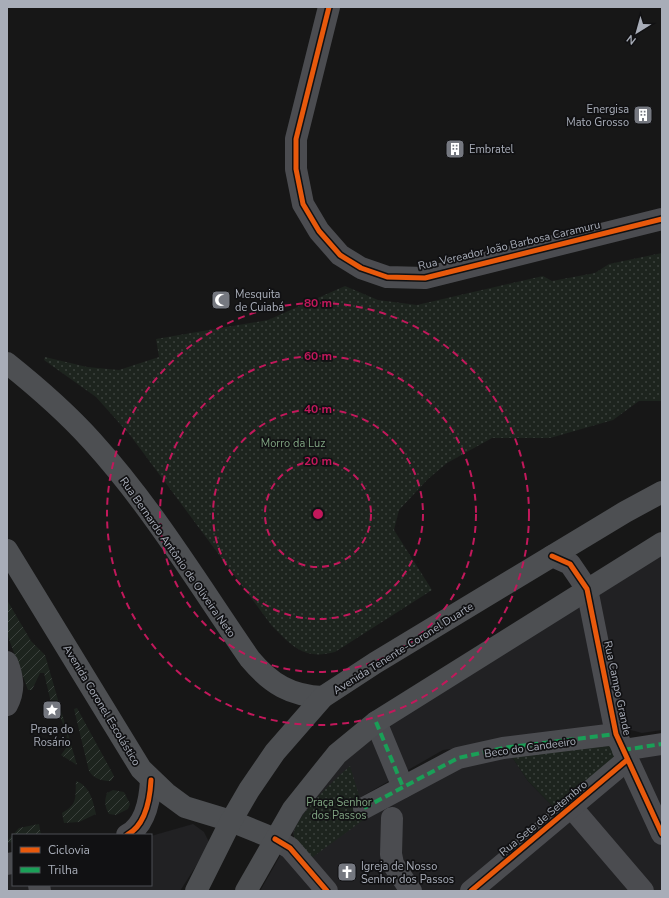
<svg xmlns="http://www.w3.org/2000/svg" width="669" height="898" font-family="'Nunito Sans',sans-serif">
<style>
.built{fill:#212123}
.park{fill:url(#park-dots)}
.garden{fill:url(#garden-furrows)}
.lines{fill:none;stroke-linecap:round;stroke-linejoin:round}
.minor{stroke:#4b4c50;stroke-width:22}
.major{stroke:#4d4f52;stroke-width:22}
.quiet{stroke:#1a9f57;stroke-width:4;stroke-dasharray:8 4;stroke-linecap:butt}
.cycleway-casing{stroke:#111113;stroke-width:8}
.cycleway{stroke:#e8590c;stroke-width:5}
.ring{fill:none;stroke:#c2185b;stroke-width:2;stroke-dasharray:7 5}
.labels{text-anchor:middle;stroke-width:3.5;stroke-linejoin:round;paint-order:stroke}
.poi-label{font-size:11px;fill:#a8adb8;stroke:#111113;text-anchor:start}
.street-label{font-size:11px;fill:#a8adb8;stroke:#111113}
.park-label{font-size:11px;fill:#7fa381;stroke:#111113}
.centre{fill:#c2185b;stroke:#111113;stroke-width:2}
.ring-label{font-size:12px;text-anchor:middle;font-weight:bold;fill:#c2185b;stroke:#111113;stroke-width:3.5;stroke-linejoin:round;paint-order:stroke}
</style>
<defs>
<pattern id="park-dots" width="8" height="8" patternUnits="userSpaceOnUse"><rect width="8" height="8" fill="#1d241e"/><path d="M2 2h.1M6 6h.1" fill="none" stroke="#3b413d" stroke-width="1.8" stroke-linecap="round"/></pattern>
<pattern id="garden-furrows" width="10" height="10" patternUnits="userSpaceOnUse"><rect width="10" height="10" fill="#1d241e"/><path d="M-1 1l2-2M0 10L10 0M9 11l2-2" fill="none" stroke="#3b413d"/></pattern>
</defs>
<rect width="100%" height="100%" fill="#171717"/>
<!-- built -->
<g class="built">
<path d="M662,551v179l-20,3 -15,-4 -9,-6 -24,-131z"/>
<path d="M578,597l27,133 -162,20 -82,47 -54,48 128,-84 73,-10 20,30 33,34 -97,76h-129l-38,-46 -7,-20 34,-62z"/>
<path d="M662,747v69l-32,-64z"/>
<path d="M626,765l36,75v51h-11l-69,-86z"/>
<path d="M572,812l67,79h-160z"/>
<path d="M193,824l11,8 6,12 -30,47h-131l-1,-6h103v-49z"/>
<path d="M284,849l36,42h-60z"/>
<path d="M13,870v15h19l1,6h-26v-19z"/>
</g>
<!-- park -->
<g class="park">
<path d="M662,253v148h-23l-26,19 -63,18h-58l-45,25 -19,16 -29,31 -5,20 38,60 -97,62c-31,8 -42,-5 -63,-26l-142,-191 -34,-38 -52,-37 1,-3 42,10 32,3 40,-13 -3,-18 112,-19 77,-34 33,14 39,5 126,-29 9,5 43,-8 14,-9z"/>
<path d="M608,739l12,23 -59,53 -33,-34 -20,-30z"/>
<path d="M350,766l16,52 -56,41c-4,-5 -15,-14 -16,-22 -3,-17 43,-60 56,-71z"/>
</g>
<!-- garden -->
<g class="garden">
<path d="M7,600l24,41 14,14 32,110 -16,-10 5,-7 1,-15 -7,-16 -7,-6 -9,-38h-4l-8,17h-4l-21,-56z"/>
<path d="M77,708l37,68 -3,5c-9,0 -17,-2 -22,-10l-15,-62z"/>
<path d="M76,781c14,5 17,20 20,33l-17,8 -15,1 -2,-10c16,-9 13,-15 14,-32z"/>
<path d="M113,790l11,2 6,12 -2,5 -12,6 -7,-1c-4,-6 -5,-13 -2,-21z"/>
<path d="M39,824l2,11h-28v7l-6,1v-2l12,-13z"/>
</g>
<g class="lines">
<!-- minor -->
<g class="minor">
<path d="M329,7l-33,132v30l7,35 16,27 21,24 21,13 26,9 38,1 237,-59"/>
<path d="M552,556l18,8 17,25 29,145 46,100"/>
<path d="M7,662c6,15 8,28 0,43"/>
<path d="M376,722l27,65"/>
<path d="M623,750l39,-6"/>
<path d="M364,808l94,-50 45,-10 113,-14"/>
<path d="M572,808l71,83"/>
<path d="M392,818l-1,36 2,10 18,27"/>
<path d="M127,835c19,-10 23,-36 24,-55"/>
<path d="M275,839l15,9 37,43"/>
<path d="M7,864l6,-1"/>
<path d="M39,885l1,6"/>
<path d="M471,891l156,-131"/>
</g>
<!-- major -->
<g class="major">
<path d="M7,363c30,24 59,49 85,78 60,66 107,144 158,218 21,25 41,37 73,38"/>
<path d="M7,550l134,219 25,24 19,14 46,14 44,18"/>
<path d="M196,891l35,-70 18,-31 26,-38 48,-55 52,-34 250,-151 37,-20"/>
<path d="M246,891l47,-82 44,-55 39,-32 286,-179"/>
</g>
<!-- quiet -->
<g class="quiet">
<path d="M376,722l27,65"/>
<path d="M623,750l39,-6"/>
<path d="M364,808l94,-50 45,-10 113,-14"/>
</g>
<!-- cycleway casing -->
<g class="cycleway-casing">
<g id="cycleway">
<path d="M329,7l-33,132v30l7,35 16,27 21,24 21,13 26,9 38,1 237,-59"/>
<path d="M552,556l18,8 17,25 29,145 46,100"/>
<path d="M127,835c19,-10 23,-36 24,-55"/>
<path d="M275,839l15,9 37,43"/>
<path d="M471,891l156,-131"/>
</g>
</g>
<!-- cycleway -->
<use href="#cycleway" class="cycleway"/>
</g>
<!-- distance rings -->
<g class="ring">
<circle cx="318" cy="514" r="53"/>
<circle cx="318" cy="514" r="105"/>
<circle cx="318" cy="514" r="158"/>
<circle cx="318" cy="514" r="211"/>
</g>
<!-- icons -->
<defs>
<g id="building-square" transform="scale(1)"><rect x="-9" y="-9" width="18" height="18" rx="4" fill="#757880" stroke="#111113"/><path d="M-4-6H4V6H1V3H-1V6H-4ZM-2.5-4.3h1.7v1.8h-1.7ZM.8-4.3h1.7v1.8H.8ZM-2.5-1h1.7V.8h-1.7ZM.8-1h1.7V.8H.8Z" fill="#fff"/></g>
<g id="mosque-square" transform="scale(1)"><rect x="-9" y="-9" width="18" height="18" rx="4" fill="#757880" stroke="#111113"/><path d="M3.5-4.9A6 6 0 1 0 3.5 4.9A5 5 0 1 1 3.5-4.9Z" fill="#fff"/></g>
<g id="sight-square" transform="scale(1)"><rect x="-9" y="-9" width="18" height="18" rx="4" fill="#757880" stroke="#111113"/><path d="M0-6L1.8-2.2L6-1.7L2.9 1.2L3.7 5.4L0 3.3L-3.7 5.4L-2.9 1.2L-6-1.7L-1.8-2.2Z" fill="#fff"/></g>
<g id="church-square" transform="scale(1)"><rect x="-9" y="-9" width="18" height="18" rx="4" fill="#757880" stroke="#111113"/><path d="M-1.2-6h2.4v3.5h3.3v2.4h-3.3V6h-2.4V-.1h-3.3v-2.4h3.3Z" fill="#fff"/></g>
</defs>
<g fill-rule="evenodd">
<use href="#building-square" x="643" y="115"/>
<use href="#building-square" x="455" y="149"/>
<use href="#mosque-square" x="221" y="300"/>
<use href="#sight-square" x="52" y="710"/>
<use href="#church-square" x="347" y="872"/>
</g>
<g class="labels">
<!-- poi labels -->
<g class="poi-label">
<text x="629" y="113" text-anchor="end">Energisa<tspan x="629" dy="13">Mato Grosso</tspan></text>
<text x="469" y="153">Embratel</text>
<text x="235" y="298">Mesquita<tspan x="235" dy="13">de Cuiabá</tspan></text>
<text x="52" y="733" text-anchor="middle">Praça do<tspan x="52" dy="13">Rosário</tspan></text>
<text x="361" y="870">Igreja de Nosso<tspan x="361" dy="13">Senhor dos Passos</tspan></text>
</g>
<!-- street labels -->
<g class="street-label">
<text transform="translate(509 245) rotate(-13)" y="4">Rua Vereador João Barbosa Caramuru</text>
<text transform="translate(178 557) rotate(55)" y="4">Rua Bernardo Antônio de Oliveira Neto</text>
<text transform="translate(403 648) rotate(-32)" y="4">Avenida Tenente-Coronel Duarte</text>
<text transform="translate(618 688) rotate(78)" y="4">Rua Campo Grande</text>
<text transform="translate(102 705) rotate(59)" y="4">Avenida Coronel Escolástico</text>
<text transform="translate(530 747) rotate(-8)" y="4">Beco do Candeeiro</text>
<text transform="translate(543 818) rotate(-40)" y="4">Rua Sete de Setembro</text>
</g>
<!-- park labels -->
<g class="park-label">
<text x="293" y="447">Morro da Luz</text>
<text x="339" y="806">Praça Senhor<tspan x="339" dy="13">dos Passos</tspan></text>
</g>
</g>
<circle cx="318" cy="514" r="6" class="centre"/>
<g class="ring-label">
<text x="318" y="307">80 m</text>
<text x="318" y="360">60 m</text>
<text x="318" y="413">40 m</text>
<text x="318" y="465">20 m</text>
</g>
<!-- border -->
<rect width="669" height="898" fill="none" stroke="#a8adb8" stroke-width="16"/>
<!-- legend -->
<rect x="12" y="834" width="140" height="52" fill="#111113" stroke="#4d4f55"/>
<rect x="20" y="847" width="20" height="6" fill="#e8590c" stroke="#4d4f55"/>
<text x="48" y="854" font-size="12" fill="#a8adb8">Ciclovia</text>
<rect x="20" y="867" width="20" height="6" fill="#1a9f57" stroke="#4d4f55"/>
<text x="48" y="874" font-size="12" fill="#a8adb8">Trilha</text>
<!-- north arrow -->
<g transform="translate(637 32) rotate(217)" stroke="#111113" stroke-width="3" paint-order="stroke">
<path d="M0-3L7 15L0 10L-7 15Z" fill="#a8adb8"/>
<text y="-6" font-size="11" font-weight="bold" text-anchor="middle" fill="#a8adb8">N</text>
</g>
</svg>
